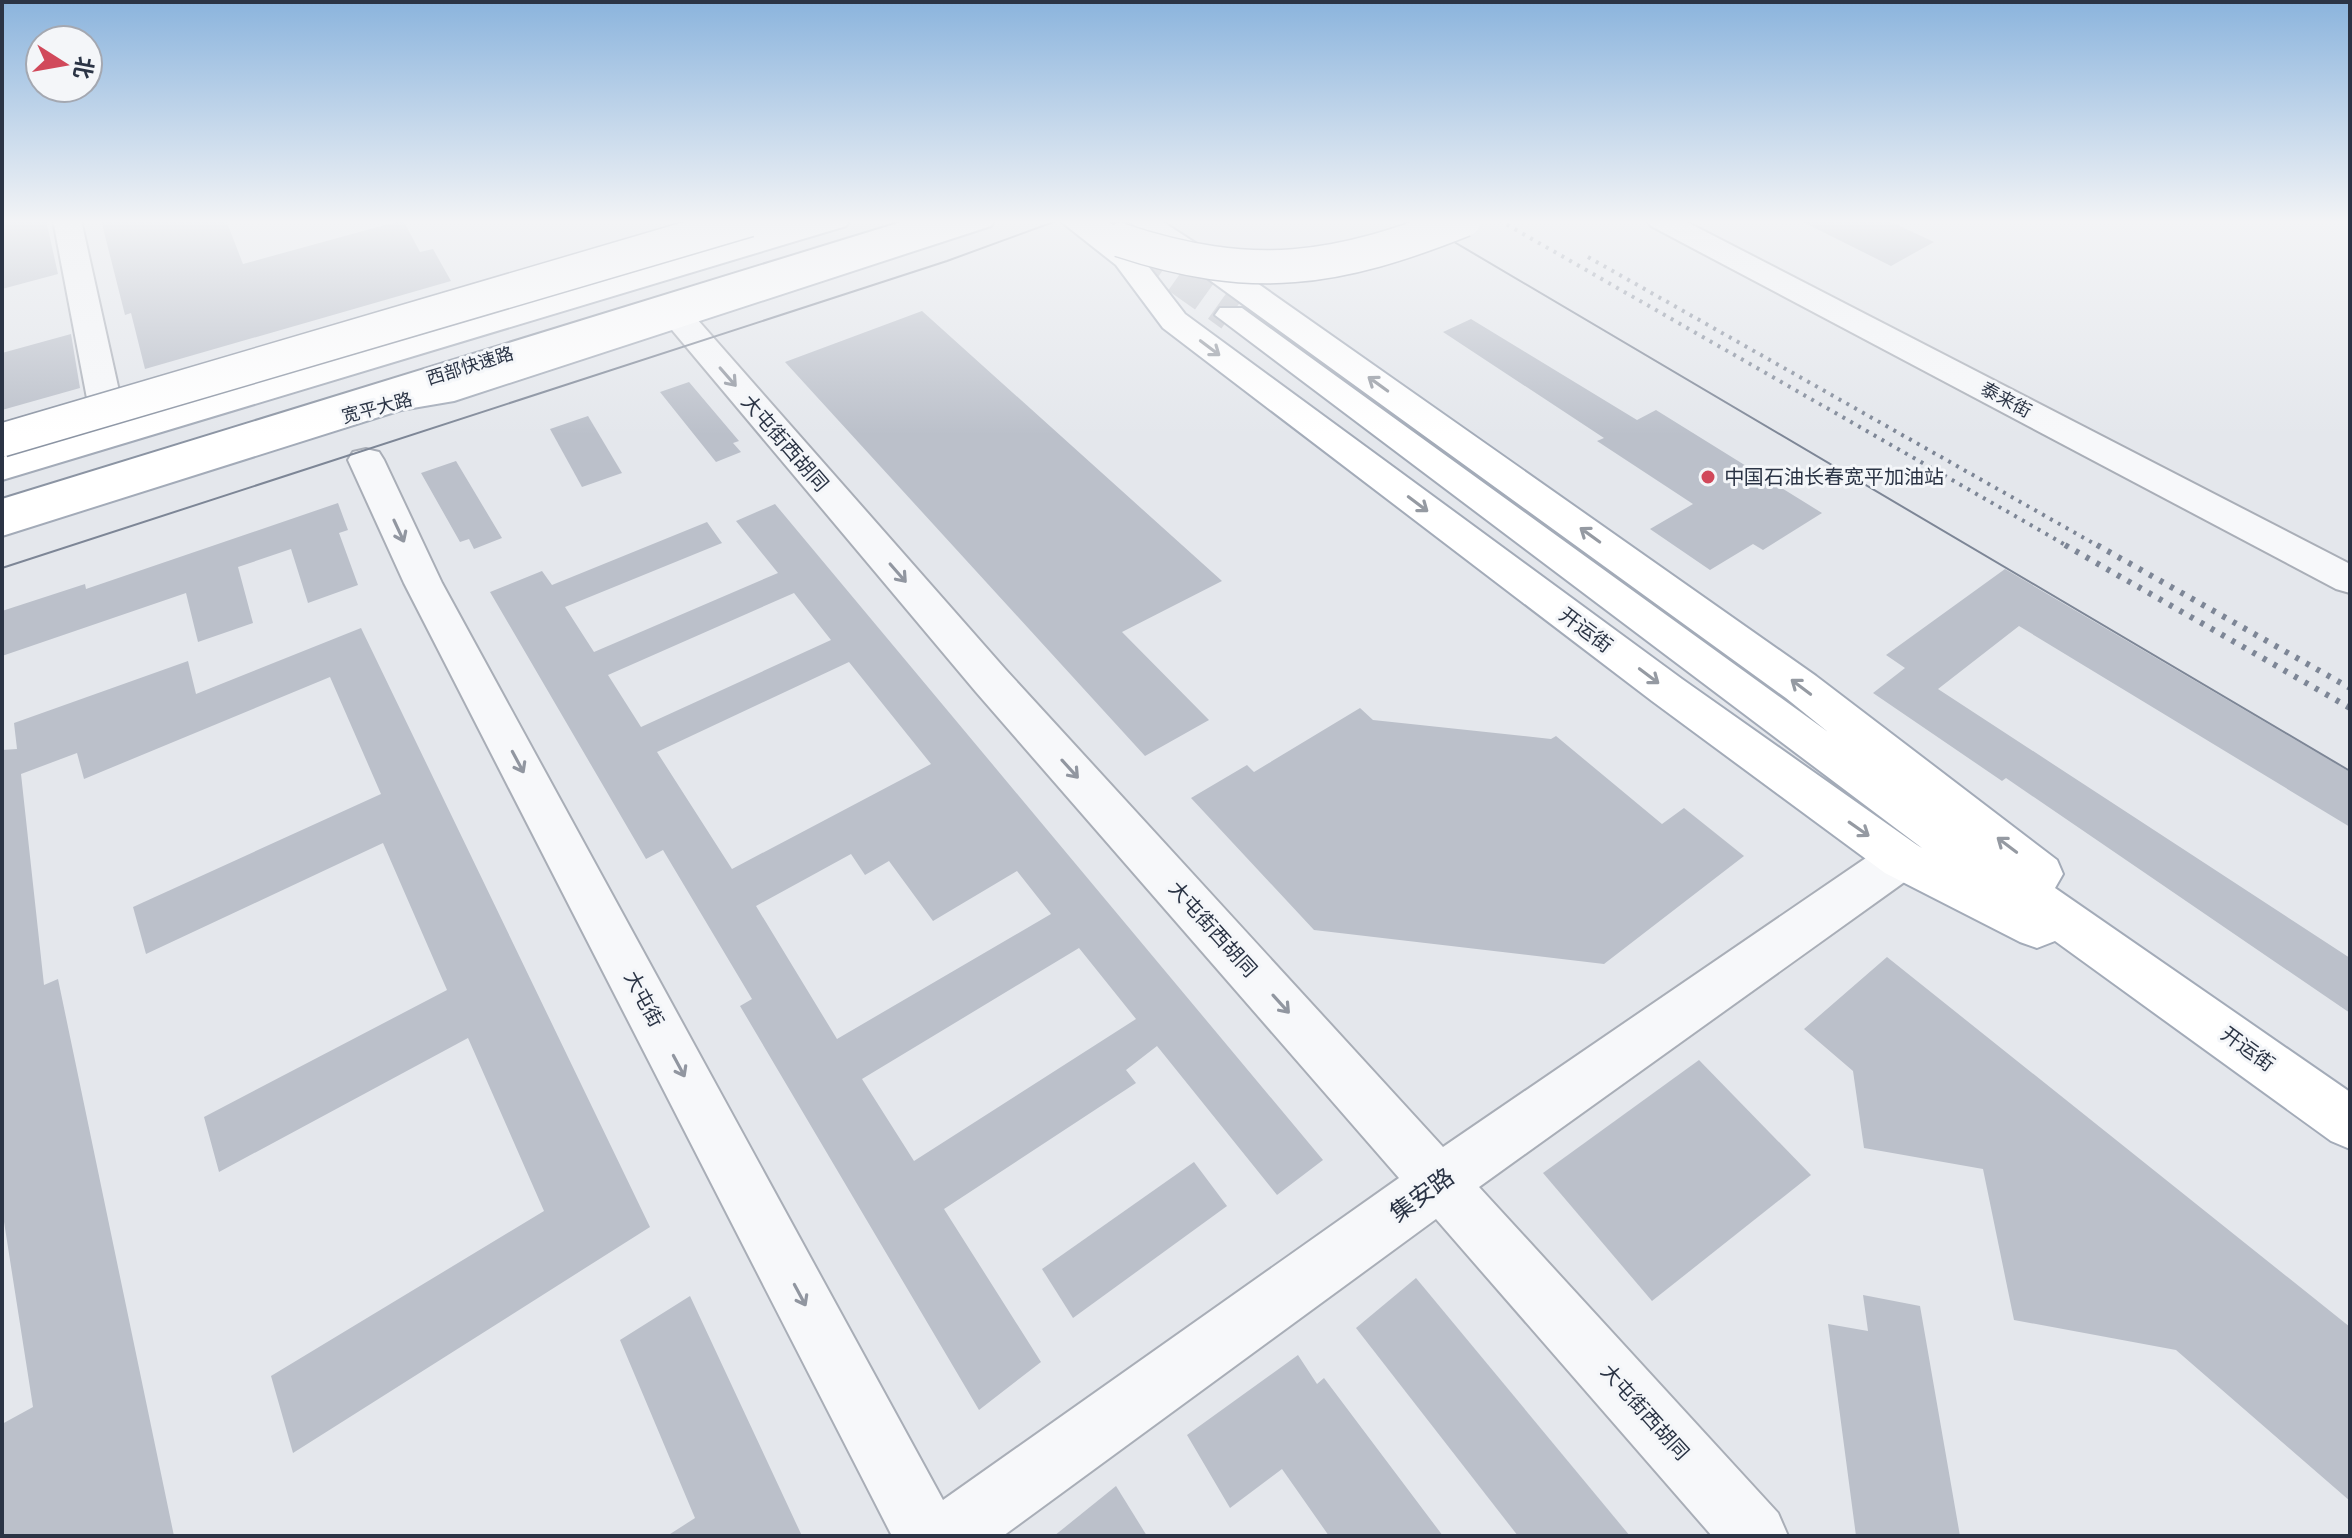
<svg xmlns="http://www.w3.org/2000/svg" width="2352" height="1538" font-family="'Noto Sans','Noto Sans SC',sans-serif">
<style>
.building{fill:#bbc0ca;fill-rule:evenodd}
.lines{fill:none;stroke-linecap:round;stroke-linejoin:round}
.major-tunnel{stroke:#bfc3cb;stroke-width:33;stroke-dasharray:33 16;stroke-linecap:butt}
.minor-casing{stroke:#a9aeb7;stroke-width:4}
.major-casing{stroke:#a3abb8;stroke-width:4}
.highway-casing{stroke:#8b94a3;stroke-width:4}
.minor{fill:#f7f8fa;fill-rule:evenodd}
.major{fill:#fff;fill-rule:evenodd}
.highway{fill:#fff;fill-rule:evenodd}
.tram{stroke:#7d8696;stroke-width:2}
.rail-far1{stroke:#7d8696;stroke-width:4;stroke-dasharray:3 6;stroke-linecap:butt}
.rail{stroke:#7d8696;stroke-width:6;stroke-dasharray:4 8;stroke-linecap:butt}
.highway-bridge-casing{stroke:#8b94a3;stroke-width:36;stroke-linecap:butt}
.highway-bridge{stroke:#fff;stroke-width:33}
.oneway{stroke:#959aa2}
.oneway2{stroke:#9196a0}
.poi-dot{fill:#d1495b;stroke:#f4f6f9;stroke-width:3}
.labels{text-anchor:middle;stroke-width:6;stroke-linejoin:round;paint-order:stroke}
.far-street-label{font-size:18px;fill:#2b3445;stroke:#f4f6f9}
.street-label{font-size:20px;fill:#2b3445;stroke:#f4f6f9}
.poi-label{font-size:20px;fill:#2b3445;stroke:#f4f6f9;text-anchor:start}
.near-street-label{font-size:24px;fill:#2b3445;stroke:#f4f6f9}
</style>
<rect width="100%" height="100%" fill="#e4e7ec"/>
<!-- building -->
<g class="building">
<path d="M2,220h44l12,54 -56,15z"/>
<path d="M101,220h125l17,44 160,-44 17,32 13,-3 18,32 -306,88 -14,-56 -6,2z"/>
<path d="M1799,220h88l47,22 -43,24z"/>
<path d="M922,311l300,270 -100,51 87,88 -64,36 -360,-394z"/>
<path d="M1471,319l166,101 19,-10 166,103 -59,37 -10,-6 -43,26 -60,-41 43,-25 -96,-63 7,-3 -161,-106z"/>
<path d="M71,334l9,54 -78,22v-57z"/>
<path d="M689,382l50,59 -6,2 8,9 -25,10 -56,-70z"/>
<path d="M588,416l34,57 -40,14 -32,-58z"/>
<path d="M456,461l46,77 -28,11 -5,-10 -9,3 -39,-69z"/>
<path d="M338,503l10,27 -9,3 19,52 -50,18 -17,-54 -53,18 15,56 -55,19 -12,-49 -184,63v-45l83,-27 1,5z"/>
<path d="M775,504l548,656 -46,35 -120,-149 -31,24 10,13 -192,126 97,153 -62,48 -239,-404 12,-7 -89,-149 -17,9 -156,-267 52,-21 10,14 155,-63 15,21 -157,64 29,45 184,-79 -42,-52zM794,593l37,47 -190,87 -33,-52zM849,662l82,102 -199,105 -75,-117zM851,854l14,21 24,-14 44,60 84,-50 34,43 -214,125 -81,-133zM1079,948l57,71 -222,142 -52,-82z"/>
<path d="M2005,569l345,203v55l-331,-201 -81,63 412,269v55l-344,-235 -4,3 -129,-88 32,-25 -19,-13z"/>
<path d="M361,628l289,599 -357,226 -22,-77 273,-165 -76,-173 -249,134 -15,-55 243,-127 -64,-147 -237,111 -13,-47 248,-113 -51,-117 -246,102 -7,-26 -56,21 23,211 14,-6 116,557h-172v-112l31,-17 -31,-198v-459l15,-1 -3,-26 174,-62 8,33z"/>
<path d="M1360,708l13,12 178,19 5,-3 106,88 22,-16 60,48 -140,108 -290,-34 -123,-132 56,-33 7,7z"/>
<path d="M1887,957l463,370v174l-174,-151 -162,-30 -31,-151 -119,-21 -11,-77 -49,-42z"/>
<path d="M1699,1060l112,115 -159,126 -109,-128z"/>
<path d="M1194,1162l33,44 -154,112 -31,-49z"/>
<path d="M1416,1278l214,258h-112l-162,-208z"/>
<path d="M1863,1295l57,11 40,230h-104l-28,-212 40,7z"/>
<path d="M690,1296l112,240h-135l28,-18 -75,-178z"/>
<path d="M1298,1355l19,29 7,-6 119,158h-114l-47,-67 -52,39 -43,-73z"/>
<path d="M1116,1486l31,50h-93z"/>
</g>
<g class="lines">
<!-- major-tunnel -->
<path class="major-tunnel" d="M1098,220l133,95"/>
<!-- minor casing -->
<g class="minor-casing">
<g id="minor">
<path d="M53,220h28l44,198 14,3 5,7c-10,15 -29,19 -45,15l-5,-8z"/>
<path d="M1647,220h36l667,344v29l-14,-4 -685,-363z"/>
<path d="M678,308l11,2 317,360 437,477 442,-302 16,-5 16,5 7,14 -7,14 -438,314 299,326 10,23h-76l-276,-317 -433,317h-111l-488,-953 -56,-123 5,-8 13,-3 13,3 5,8 58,123 501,917 456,-322 -423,-486 -309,-368 -5,-7 5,-7z"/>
</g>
</g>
<!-- major casing -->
<g class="major-casing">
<g id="major">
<path d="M805,220h45l-4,6 -844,254v-23z"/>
<path d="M952,220h43l-4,6 -537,175 -53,9 -399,126v-25l382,-118 54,-8z"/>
<path d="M1059,220h33l46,33 47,61 497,365 235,166 5,3 -707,-533 5,-7h22l586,424 -42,-34 -659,-478h33l97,63 559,393 241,184 6,14 -8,14 295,204v57l-19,-8 -276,-200 -18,7 -17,-6 -135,-69 -233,-172 -489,-373 -47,-63z"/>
</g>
</g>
<!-- highway casing -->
<g class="highway-casing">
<g id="highway">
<path d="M775,220h47l-4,6 -115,31 -10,-3 -5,-6 5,-6z"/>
<path d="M908,220h44l-4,6 -946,298v-25z"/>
<path d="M1071,220h35l29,20 -5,6h-20z"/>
</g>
</g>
<!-- minor -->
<use href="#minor" class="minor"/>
<!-- major -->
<use href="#major" class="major"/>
<!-- highway -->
<use href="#highway" class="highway"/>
<!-- tram -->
<g class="tram">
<path d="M1417,220l933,551"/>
<path d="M2,568l945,-307 112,-41"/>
</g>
<!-- rail-far1 -->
<g class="rail-far1">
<path d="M1499,220l570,327"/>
<path d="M1588,257l512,290"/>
</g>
<!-- rail -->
<g class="rail">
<path d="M2065,545l285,163"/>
<path d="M2097,545l253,143"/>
</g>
<!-- highway-bridge casing -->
<g class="highway-bridge-casing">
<g id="highway-bridge">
<path d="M1120,240c133,44 216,31 344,-20"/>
<path d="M2,440l747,-220"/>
</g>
</g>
<!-- highway-bridge -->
<use href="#highway-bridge" class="highway-bridge"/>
</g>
<!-- one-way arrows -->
<defs><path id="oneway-shaft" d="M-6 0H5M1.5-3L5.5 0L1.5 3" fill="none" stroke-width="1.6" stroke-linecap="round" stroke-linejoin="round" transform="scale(2)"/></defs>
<g class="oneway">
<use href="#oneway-shaft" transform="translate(1210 348) rotate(37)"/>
<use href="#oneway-shaft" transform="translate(1378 384) rotate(-144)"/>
<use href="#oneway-shaft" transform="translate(1418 504) rotate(37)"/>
<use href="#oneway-shaft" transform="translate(1590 535) rotate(-144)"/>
<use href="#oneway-shaft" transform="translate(1649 676) rotate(37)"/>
<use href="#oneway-shaft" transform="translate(1801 687) rotate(-143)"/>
<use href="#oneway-shaft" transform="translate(1859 829) rotate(35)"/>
<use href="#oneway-shaft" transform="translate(2007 845) rotate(-143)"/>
</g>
<g class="oneway2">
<use href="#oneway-shaft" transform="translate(728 377) rotate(49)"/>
<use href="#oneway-shaft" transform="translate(399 531) rotate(65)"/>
<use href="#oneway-shaft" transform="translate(898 573) rotate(49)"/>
<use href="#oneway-shaft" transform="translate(518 762) rotate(62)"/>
<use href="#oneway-shaft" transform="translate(1070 769) rotate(48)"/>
<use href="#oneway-shaft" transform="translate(1281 1004) rotate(48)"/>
<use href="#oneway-shaft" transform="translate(679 1066) rotate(62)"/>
<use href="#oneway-shaft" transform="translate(800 1295) rotate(62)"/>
</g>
<!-- sky -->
<linearGradient id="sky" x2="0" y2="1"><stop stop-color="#8bb4dd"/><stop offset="0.51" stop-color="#f3f4f6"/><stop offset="1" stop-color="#f3f4f6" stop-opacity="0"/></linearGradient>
<rect width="2352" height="435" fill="url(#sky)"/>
<!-- markers -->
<circle class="poi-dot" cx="1708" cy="477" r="8"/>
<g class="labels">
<!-- far-street labels -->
<g class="far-street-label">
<text transform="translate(470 366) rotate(-17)" y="6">西部快速路</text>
<text transform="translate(2006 400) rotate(28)" y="6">泰来街</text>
<text transform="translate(377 408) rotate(-15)" y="6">宽平大路</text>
</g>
<!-- street labels -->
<g class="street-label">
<text transform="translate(785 443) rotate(49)" y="7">大屯街西胡同</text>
<text transform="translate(1586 630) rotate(37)" y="7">开运街</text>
<text transform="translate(1213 929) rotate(48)" y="7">大屯街西胡同</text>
<text transform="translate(644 999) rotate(62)" y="7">大屯街</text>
<text transform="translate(2248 1049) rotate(36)" y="7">开运街</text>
<text transform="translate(1645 1412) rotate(48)" y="7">大屯街西胡同</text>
</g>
<!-- poi labels -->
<g class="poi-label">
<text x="1724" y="484">中国石油长春宽平加油站</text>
</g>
<!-- near-street labels -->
<g class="near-street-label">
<text transform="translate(1422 1195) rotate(-36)" y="8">集安路</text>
</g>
</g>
<!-- border -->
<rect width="2352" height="1538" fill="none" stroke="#2b3445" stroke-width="8"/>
<!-- north arrow -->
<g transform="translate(64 64) rotate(101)"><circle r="38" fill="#f4f6f9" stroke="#a4a8b1" stroke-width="2"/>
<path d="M0-6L14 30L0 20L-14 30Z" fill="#d1495b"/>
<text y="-12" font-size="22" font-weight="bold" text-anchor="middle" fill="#2b3445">北</text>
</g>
</svg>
